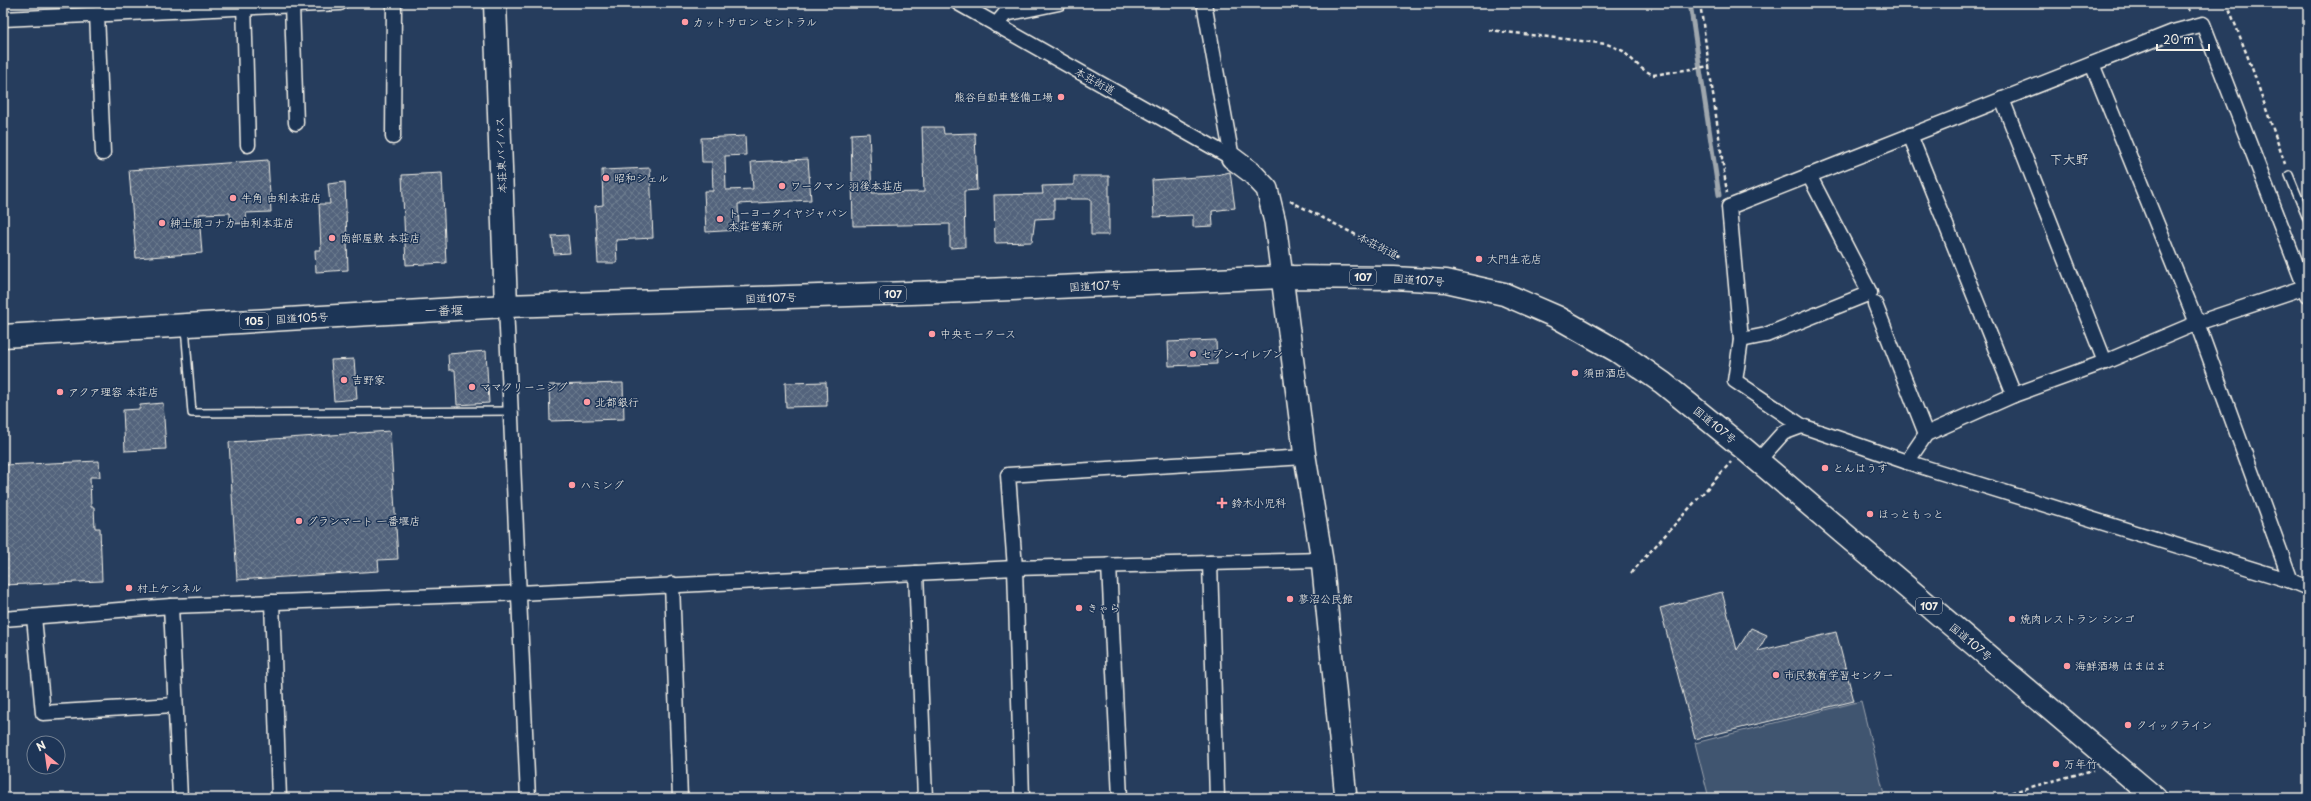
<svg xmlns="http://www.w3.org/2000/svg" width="2311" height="801" font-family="'Playpen Sans','Klee One',sans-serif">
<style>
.green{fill:#40546f;stroke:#9aa2ac}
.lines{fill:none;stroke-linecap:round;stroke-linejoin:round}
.stream{stroke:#9fa7ae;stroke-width:5}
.building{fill:url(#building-cross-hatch);stroke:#f4f1e8}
.lane-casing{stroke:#f4f1e8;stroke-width:10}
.street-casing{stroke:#f4f1e8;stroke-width:17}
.secondary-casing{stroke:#f4f1e8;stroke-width:24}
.highway-casing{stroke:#f4f1e8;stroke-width:25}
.path{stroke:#f4f1e8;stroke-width:2.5;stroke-dasharray:4 3;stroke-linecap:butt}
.lane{stroke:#1d3557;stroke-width:7}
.street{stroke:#1d3557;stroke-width:14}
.secondary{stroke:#1d3557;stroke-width:21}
.highway{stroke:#1d3557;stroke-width:22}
.poi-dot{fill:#ff9aa2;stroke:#1d3557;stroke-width:1.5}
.labels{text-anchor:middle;stroke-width:3;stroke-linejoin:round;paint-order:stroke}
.shield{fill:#1d3557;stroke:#b4b9bc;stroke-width:1}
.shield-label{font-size:10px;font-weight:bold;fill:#f4f1e8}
.poi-label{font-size:11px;fill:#f4f1e8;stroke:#1d3557;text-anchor:start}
.street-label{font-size:11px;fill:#f4f1e8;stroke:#1d3557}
.quarter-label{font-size:13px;fill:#f4f1e8;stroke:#1d3557}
</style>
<defs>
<pattern id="building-cross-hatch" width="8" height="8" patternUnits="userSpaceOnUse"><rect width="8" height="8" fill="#52647b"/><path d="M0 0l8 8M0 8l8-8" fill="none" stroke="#6c7b8e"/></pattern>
</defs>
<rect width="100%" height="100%" fill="#263d5d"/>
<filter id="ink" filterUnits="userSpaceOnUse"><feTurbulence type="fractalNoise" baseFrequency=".025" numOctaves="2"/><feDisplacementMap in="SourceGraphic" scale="8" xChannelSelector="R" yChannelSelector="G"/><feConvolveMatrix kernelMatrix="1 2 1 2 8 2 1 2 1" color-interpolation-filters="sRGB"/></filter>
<g filter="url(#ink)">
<!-- green -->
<path class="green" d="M1861,701l24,97h-176l-14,-55z"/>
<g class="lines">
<!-- stream -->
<path class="stream" d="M1690,3l29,192"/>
</g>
<!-- building -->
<g class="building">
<path d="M922,127h21l1,7 31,-1 2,57 -13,1 1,56 -15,1v-24l-97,2 -2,-92 18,-1 3,60 52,-1z"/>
<path d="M745,136l1,19 -21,1 1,34 27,-1 -2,-27 57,-3 3,41 -73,4 1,26 -33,2 -2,-41h9l-1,-29h-10l-1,-24z"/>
<path d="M268,160l3,52 -25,1 1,10 -17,1v-11l-31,1 3,39 -66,5 -7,-88z"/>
<path d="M650,168l3,70 -37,2 1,23h-19l-3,-57 8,-1 -1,-35z"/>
<path d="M1230,172l5,36 -23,3 1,15 -20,1v-12l-39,2 -2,-37 60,-4z"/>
<path d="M442,173l4,90 -40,2 -4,-90z"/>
<path d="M1074,176h35v59h-18v-36h-37v19l-19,1 -3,23 -37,1 -1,-48 49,-1 -1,-8 32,-1z"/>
<path d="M345,182l3,88 -32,2 -1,-22h6l-2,-46h11l-2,-20z"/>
<path d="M568,235l2,18 -16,1 -2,-18z"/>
<path d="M1216,340l1,24 -48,2 -1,-24z"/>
<path d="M486,351l3,52 -32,2 -2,-35h-6l-1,-16z"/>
<path d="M354,359l3,40 -23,2 -3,-41z"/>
<path d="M826,382l1,24 -41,1 -1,-24z"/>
<path d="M623,383l1,36 -74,2 -1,-36z"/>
<path d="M163,403l3,46 -41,2 -2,-41 17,-1v-4z"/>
<path d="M390,431l8,128 -20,1 1,11 -142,9 -8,-138z"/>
<path d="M99,461l1,16h-10l1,30h3l1,21h5l2,53 -99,4v-120z"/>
<path d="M1722,592l15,58 14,-22 16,7 -9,16 78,-19 18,69 -159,38 -35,-131z"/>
</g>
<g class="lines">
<!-- lane casing -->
<g class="lane-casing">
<g id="lane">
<path d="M2289,175l19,46"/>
<path d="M185,327l7,86 320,-2"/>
</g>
</g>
<!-- street casing -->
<g class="street-casing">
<g id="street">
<path d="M244,3l4,142"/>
<path d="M958,3l274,155"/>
<path d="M1204,3l28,155"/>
<path d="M292,5l4,118"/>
<path d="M97,14l6,139"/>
<path d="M3,19l337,-16"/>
<path d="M996,25l9,-11 54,-11"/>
<path d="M2092,64l105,259 94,258"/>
<path d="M2002,99l103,263"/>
<path d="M1910,135l104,260"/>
<path d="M393,137l1,-134"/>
<path d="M1875,304l51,130"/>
<path d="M506,306l22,492"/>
<path d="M1741,340l25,-5 104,-42 -61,-118"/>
<path d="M1802,426l-67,-45 6,-41 -12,-133 444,-175 30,-8 105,271"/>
<path d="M1758,461l25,-28 19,-7 105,36 384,119 17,7"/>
<path d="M1907,462l19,-28 88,-39 91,-33 92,-39 108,-36"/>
<path d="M1210,563l7,235"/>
<path d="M1109,565l11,233"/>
<path d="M916,573l9,225"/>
<path d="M672,584l8,214"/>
<path d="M272,602l7,196"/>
<path d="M171,606l9,192"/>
<path d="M34,617l9,96 131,-8"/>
<path d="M3,619l168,-13 348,-13 496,-25 307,-8"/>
<path d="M1022,798l-7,-230 -7,-93 297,-18"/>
</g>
</g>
<!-- secondary casing -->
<g class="secondary-casing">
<path id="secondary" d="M1232,158l20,15 15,16 8,33 30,235 17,103 24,238"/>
</g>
<!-- highway casing -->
<g class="highway-casing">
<g id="highway">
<path d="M495,3l11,303"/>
<path d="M3,336l503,-30 435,-14 340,-15 113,1 52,3 58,13 53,23 60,34 46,32 80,65 412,350"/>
</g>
</g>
<!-- path -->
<g class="path">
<path d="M1700,3l27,190"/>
<path d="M2185,3l5,8"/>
<path d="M2227,3l25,65 33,96"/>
<path d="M1489,30l118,14 16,7 18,17 12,7 57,-9"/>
<path d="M1290,201l111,57"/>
<path d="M1631,573l100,-111"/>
<path d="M1991,798l102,-28"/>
</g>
<!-- lane -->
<use href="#lane" class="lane"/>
<!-- street -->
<use href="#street" class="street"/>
<!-- secondary -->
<use href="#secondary" class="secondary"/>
<!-- highway -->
<use href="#highway" class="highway"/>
</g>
</g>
<!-- markers -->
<g class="poi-dot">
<circle cx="685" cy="22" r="4"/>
<circle cx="1061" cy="97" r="4"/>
<circle cx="606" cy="178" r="4"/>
<circle cx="782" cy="186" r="4"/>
<circle cx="233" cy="198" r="4"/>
<circle cx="720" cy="219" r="4"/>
<circle cx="162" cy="223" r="4"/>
<circle cx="332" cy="238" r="4"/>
<circle cx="1479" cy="259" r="4"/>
<circle cx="932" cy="334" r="4"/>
<circle cx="1193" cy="354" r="4"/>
<circle cx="1575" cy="373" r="4"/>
<circle cx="344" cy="380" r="4"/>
<circle cx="472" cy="387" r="4"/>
<circle cx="60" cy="392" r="4"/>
<circle cx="587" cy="402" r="4"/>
<circle cx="1825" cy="468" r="4"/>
<circle cx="572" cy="485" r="4"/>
<path d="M1220 497h4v4h4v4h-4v4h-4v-4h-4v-4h4z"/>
<circle cx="1870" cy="514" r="4"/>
<circle cx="299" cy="521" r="4"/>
<circle cx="129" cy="588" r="4"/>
<circle cx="1290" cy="599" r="4"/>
<circle cx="1079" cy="608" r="4"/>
<circle cx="2012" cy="619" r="4"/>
<circle cx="2067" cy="666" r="4"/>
<circle cx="1776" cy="675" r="4"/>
<circle cx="2128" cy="725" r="4"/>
<circle cx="2056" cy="764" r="4"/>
</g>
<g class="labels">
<!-- shield labels -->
<g class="shield">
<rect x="1350" y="269" width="26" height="16" rx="3"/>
<rect x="880" y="286" width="26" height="16" rx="3"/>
<rect x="240" y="313" width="28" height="16" rx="3"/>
<rect x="1916" y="598" width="26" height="16" rx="3"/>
</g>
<g class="shield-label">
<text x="1363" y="281">107</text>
<text x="893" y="298">107</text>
<text x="254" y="325">105</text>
<text x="1929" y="610">107</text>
</g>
<!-- poi labels -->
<g class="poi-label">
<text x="693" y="26">カットサロン セントラル</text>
<text x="1053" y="101" text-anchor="end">熊谷自動車整備工場</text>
<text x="614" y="182">昭和シェル</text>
<text x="790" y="190">ワークマン 羽後本荘店</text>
<text x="241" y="202">牛角 由利本荘店</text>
<text x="728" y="217">トーヨータイヤジャパン<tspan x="728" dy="13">本荘営業所</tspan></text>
<text x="170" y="227">紳士服コナカ 由利本荘店</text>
<text x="340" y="242">南部屋敷 本荘店</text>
<text x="1487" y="263">大門生花店</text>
<text x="940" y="338">中央モータース</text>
<text x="1201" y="358">セブン-イレブン</text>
<text x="1583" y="377">須田酒店</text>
<text x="352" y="384">吉野家</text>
<text x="480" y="391">ママクリーニング</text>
<text x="68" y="396">アクア理容 本荘店</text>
<text x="595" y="406">北都銀行</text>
<text x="1833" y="472">とんはうす</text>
<text x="580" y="489">ハミング</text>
<text x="1231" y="507">鈴木小児科</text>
<text x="1878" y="518">ほっともっと</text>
<text x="307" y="525">グランマート 一番堰店</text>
<text x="137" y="592">村上ケンネル</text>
<text x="1298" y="603">蓼沼公民館</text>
<text x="1087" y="612">きゃら</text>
<text x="2020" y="623">焼肉レストラン シンゴ</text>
<text x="2075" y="670">海鮮酒場 はまはま</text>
<text x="1784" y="679">市民教育学習センター</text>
<text x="2136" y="729">クイックライン</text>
<text x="2064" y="768">万年竹</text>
</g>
<!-- street labels -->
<g class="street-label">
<text transform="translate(1095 81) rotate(29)" y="4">本荘街道</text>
<text transform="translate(501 155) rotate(-92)" y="4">本荘東バイパス</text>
<text transform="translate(1378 246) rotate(27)" y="4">本荘街道</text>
<text transform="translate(1419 280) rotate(4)" y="4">国道107号</text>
<text transform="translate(1095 286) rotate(-3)" y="4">国道107号</text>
<text transform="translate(771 298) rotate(-2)" y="4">国道107号</text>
<text transform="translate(302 318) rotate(-3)" y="4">国道105号</text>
<text transform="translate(1715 425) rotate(39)" y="4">国道107号</text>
<text transform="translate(1971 642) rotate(40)" y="4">国道107号</text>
</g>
<!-- quarter labels -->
<g class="quarter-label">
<text x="2069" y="164">下大野</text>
<text x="444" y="315">一番堰</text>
</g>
</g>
<!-- margin -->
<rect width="2311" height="801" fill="none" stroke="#1d3557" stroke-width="16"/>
<rect x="8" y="8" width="2295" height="785" fill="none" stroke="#f4f1e8" stroke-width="1.5" filter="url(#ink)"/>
<!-- north arrow -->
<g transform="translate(46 755) rotate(331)"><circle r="19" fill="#1d3557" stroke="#738091"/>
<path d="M0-3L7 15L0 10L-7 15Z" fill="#ff9aa2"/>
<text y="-6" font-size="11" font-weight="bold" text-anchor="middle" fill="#f4f1e8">N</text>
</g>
<!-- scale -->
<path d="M2157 44v6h52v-6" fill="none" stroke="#f4f1e8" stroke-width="2"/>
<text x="2163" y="44" font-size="12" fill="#f4f1e8" stroke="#1d3557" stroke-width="3" paint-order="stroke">20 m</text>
</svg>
